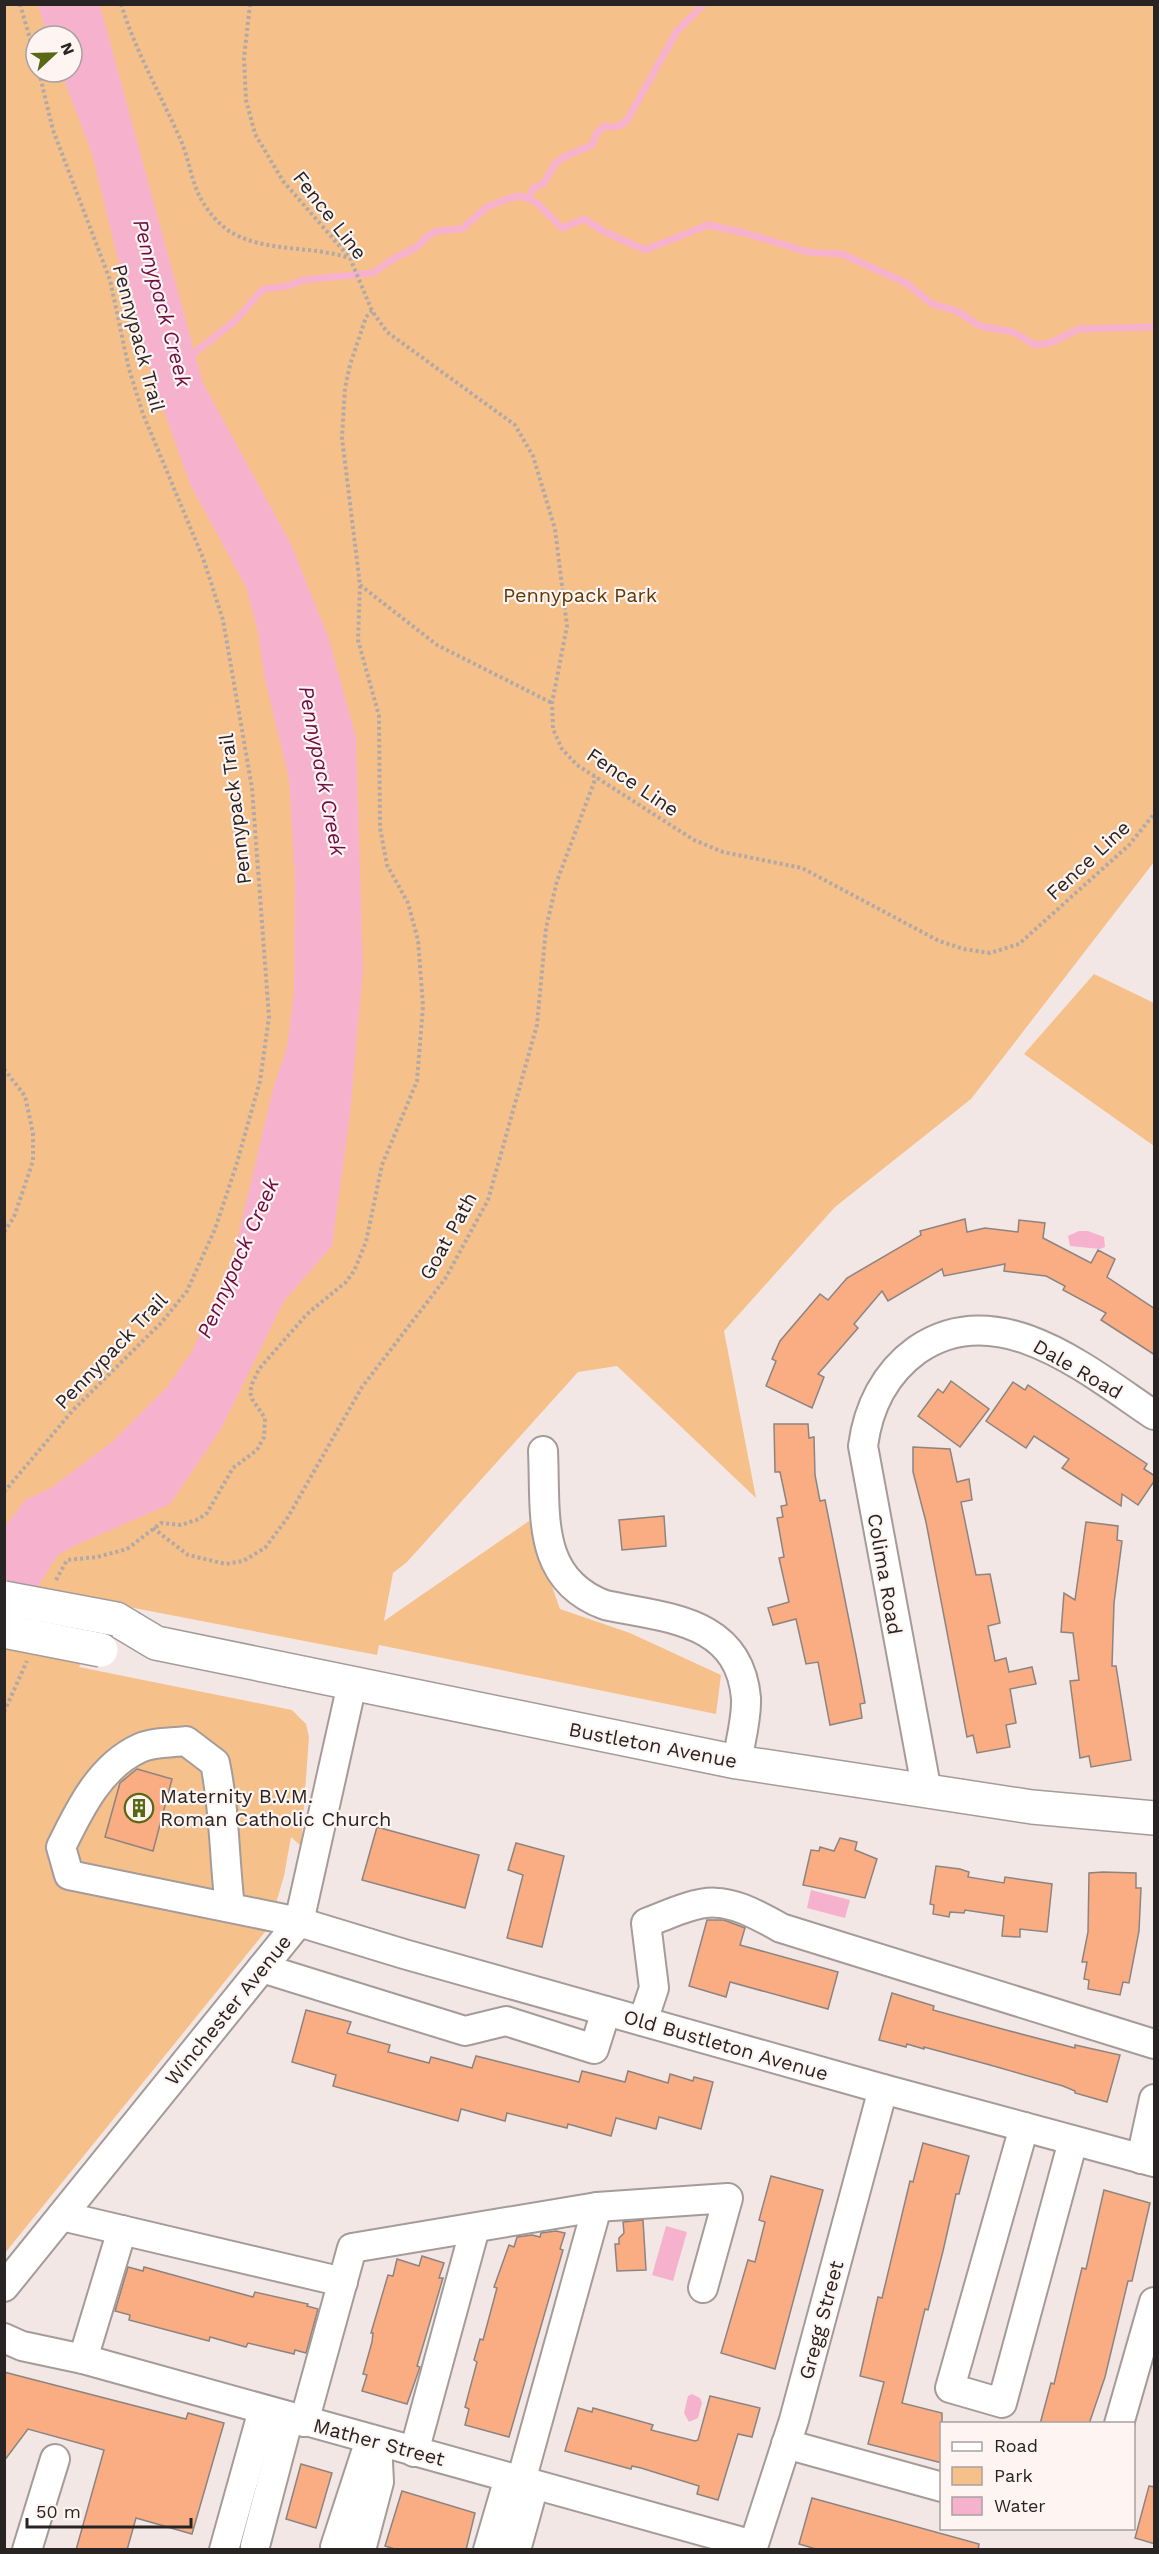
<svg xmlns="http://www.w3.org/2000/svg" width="1159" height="2554" font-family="'Work Sans',sans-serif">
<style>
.green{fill:#f6c08a;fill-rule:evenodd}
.water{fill:#f6b2cc}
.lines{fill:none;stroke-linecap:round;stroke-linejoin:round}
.stream{stroke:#f6b2cc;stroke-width:7}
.building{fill:#faac83;stroke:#8d8480;stroke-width:1.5}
.minor-casing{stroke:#a59b99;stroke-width:32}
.major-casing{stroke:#a59b99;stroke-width:36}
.path{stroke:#b1a9a7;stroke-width:4;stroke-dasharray:3 3;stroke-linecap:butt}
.minor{stroke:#fff;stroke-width:28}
.major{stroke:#fff;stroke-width:33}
.major-bridge-casing{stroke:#a59b99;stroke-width:36;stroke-linecap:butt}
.major-bridge{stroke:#fff;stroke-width:33}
.labels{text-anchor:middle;stroke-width:4.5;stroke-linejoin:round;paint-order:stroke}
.street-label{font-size:20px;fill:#282424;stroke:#fef5f3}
.park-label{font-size:20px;fill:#603804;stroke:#fef5f3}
.poi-label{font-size:20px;fill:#282424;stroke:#fef5f3;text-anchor:start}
.water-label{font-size:21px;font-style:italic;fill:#6e0c42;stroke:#fef5f3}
</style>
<rect width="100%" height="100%" fill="#f2e7e5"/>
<!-- green -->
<g class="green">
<path d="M5,5h1149v857l-183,237 -136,108 -111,124 32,167 -139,-132 -39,6 -171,190 -14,11 -9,48 145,-100 31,88 70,24 91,42 -5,39 -337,-69 -2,10 -269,-52 -29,64 213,43 14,14 3,13 -8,109 -10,-9 -7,39 -15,51 -264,326zM36,36h36v36h-36z"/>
<path d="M1094,974l60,29v143l-130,-92z"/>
</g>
<!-- water -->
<g class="water">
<path d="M38,5h62l103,378 88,161 38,95 27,98 7,234 -13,142 -18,133 -48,55 -63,128 -51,75 -96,42 -17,10 -52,83v-112l20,-27 26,-12 60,-45 56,-56 24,-34 28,-60 15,-40 39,-164 14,-42 7,-55 1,-111 -6,-102 -25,-104 -6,-43 -12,-45 -56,-103 -33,-92 -39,-133 -26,-105 -31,-82h11v-36h-24z"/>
<path d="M1079,1231h9l16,6 1,10 -5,2 -30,-3 -2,-10z"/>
<path d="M811,1890l39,10 -5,18 -38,-10z"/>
<path d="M666,2226l21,6 -14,49 -21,-6z"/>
<path d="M692,2394l8,4 2,5 -4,15 -9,4 -5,-9 4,-17z"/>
</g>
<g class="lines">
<!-- stream -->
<g class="stream">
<path d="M528,197l6,-9 10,-5 11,-19 9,-7 28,-12 4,-11 8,-8 12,1 10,-5 51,-91 27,-27"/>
<path d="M188,358l48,-38 27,-31 24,-3 16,-6 70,-7 20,-14 24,-12 12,-12 8,-4 25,-2 25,-22 23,-9 10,-2 16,6 26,26 22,-9 21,13 40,18 63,-25 37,8 63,19 34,2 64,29 26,21 25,7 23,15 33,6 22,13 15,-2 29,-14 75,-2"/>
</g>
</g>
<!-- building -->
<g class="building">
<path d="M965,1219l2,13 18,-4 33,4 1,-12 26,3 -2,15 48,25 7,-13 17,9 -8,18 48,32v46l-54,-35 5,-7 -43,-23 2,-4 -19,-10 -42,-5 1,-7 -61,12 -2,-7 -54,32 -6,-10 -28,33 4,4 -40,46 6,3 -12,31 -46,-22 10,-25 -4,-2 8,-18 40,-47 8,6 19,-22 74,-43 -1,-4z"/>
<path d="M951,1381l38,28 -29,38 -42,-31 20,-27 5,4z"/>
<path d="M1013,1382l12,8 3,-5 119,79 -3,5 11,7v4l-17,25 -16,-11 -1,12 -45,-29 -14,-9 7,-9 -35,-23 -8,12 -40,-27z"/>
<path d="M774,1424h34l1,14 5,-1 1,38 5,26 5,-1 31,155 9,48 -5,1 2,14 -32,7 -12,-63 -12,2 -10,-45 -23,6 -5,-17 21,-6 -10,-44 5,-1 -7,-39 6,-1 -2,-11 6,-1 -7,-33h-5z"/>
<path d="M913,1447l37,2 7,33 12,-3 3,21 -11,2 15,73 14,-1 10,49 -12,3 7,35 11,-3 3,14 23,-5 4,17 -26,5 6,34 -10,2 4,22 -33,6 -4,-18 -6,2 -41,-215 -13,-50z"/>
<path d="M664,1516l2,30 -44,4 -3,-30z"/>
<path d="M1086,1522l32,4 -1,14 5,1 -8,62 -2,63h4l15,94 -40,7 -2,-11 -9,2 -10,-77 9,-1 -6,-47 -12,-1 3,-39 11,7z"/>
<path d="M137,1769l35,10 -19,72 -48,-14 15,-54z"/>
<path d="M377,1827l102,28 -14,53 -103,-28z"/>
<path d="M840,1838l17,4 -2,8 22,9 -12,39 -62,-13 8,-35 8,1 1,-4 14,4z"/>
<path d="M516,1843l48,13 -22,91 -35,-9 16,-63 -15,-5z"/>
<path d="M936,1866l24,3 9,3 -1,5 36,6 1,-6 47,7 -5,48 -27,-3v8l-18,-1 2,-20 -39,-6 -1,3 -14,-1 -1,5 -16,-3 1,-9 -4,-1z"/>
<path d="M1103,1872l33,1v15h5l-2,43 -10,52 -6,-1 -3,13 -32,-6 1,-9 -5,-1 3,-17h-5l6,-30 1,-59z"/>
<path d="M707,1920h17l21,8 -5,17 98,27 -10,37 -98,-27 -4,15 -37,-11z"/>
<path d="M892,1993l42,13 -1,4 73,20 69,18v-3l45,10 -13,47 -32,-9v-2l-12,-5 -73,-21 -66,-18v2l-17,-5 -1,3 -27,-7z"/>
<path d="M306,2010l45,12 -4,11 43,12 -2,7 41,11 2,-6 41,11 4,-12 103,26 3,-11 43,11 3,-11 40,12 2,-9 23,7 1,-4 19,5 -12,47 -42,-12 -3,12 -40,-11 -5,18 -43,-12 -1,4 -60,-15 -2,8 -44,-12 -3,12 -125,-35 3,-11 -44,-13z"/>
<path d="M923,2143l46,13 -10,38h-3l-13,57 -15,59 -3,-1 -23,94 40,10v50l-74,-19 16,-62 -24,-6 18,-79 4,1 28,-117 3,1z"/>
<path d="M771,2176l52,14 -48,179 -54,-16 27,-93 7,2 10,-40 -6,-2z"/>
<path d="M1104,2190l46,13 -18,78h-4l-23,96 -16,47h-49l11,-41 3,1 28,-116 4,1z"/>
<path d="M643,2220l3,50 -29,1 -2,-27h4v-6l5,-5 -1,-11z"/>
<path d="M556,2231l9,2 -5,16 3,1 -54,187 -44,-12 4,-16 -4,-2 12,-45 -3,-2 6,-21 3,1 14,-52 -3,-1 15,-42 5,2 3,-10 15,-2 8,2 1,-4z"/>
<path d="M422,2256l22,7 -5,15h4l-26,88 3,1 -13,37 -45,-13 5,-16 -4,-1 9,-32 1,-9h-2l17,-58 5,1 4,-17 22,7z"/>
<path d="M128,2267l15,4 1,-4 109,30 2,-5 53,12 -1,2 11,3 -12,44 -11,-3 -1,4 -46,-11 -2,4 -36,-10 -1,4 -80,-21 1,-5 -15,-4z"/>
<path d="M4,2372l182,47 2,-6 36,10 -32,111 -56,-16 -9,32h-51l28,-100 -76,-21 -24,32z"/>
<path d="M710,2396l50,12 -8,29 -14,-3 -20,66 -21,-6 2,-8 -58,-18 -9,-2 -1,3 -66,-18 13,-43 14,4 1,-4 57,16 3,1 -2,5 44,11 3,-1z"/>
<path d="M301,2464l31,9 -16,55 -30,-9z"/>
<path d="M1149,2486l6,1v57l-20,-6z"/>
<path d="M402,2491l73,22 -9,37h-68l-13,-4z"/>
<path d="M812,2498l167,46 -1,6h-159l-20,-6z"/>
</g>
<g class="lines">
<!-- minor casing -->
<g class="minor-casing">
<g id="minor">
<path d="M543,1451c3,62 -8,128 62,154 60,13 134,14 141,93 1,21 -6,44 -9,64"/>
<path d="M927,1792l-64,-346c5,-38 22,-73 54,-96 81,-56 171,21 237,65"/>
<path d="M230,1907c-6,-48 -5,-96 -15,-144l-29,-22c-14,2 -33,1 -46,7 -40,18 -61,62 -79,99l8,28 230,47 105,32 479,135 271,73"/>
<path d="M262,1968l203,63 41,-10 88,28 12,-38"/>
<path d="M643,2021l11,-33 -8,-65c64,-26 73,-30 135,5l373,116"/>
<path d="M1024,2127l-74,261 52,15 71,-262"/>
<path d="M1141,2159l13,-60"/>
<path d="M62,2216l281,66"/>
<path d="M4,2287l295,-365 53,-238"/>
<path d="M4,2338l18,8 61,13 670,186"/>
<path d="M83,2359l39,-129"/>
<path d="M304,2422l48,-174 245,-41"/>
<path d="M1119,2424l35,-122"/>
<path d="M786,2444l156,43"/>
<path d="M414,2452l61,-224"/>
<path d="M521,2481l76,-274 131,-9 -25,90"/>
<path d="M255,2546l34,-129"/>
<path d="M335,2547l35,-107"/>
<path d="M27,2550l28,-91"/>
<path d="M224,2550l39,-140"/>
<path d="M361,2550l18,-68 -2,-40"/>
<path d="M488,2550l21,-72"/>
<path d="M516,2550l18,-65"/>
<path d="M752,2550l42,-130 89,-331"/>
</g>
</g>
<!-- major casing -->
<g class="major-casing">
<path id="major" d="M116,1619l40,24 581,119 295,45 122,11"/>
</g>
<!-- path -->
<g class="path">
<path d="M20,4l16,56"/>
<path d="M121,4c15,49 41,93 61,139 8,20 10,43 22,61 6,10 15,20 25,27 35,22 82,14 120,27"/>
<path d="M250,4l-6,54 2,42 9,34 28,47 67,77 22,53 15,21 128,93 18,31 22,73 12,97 -15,77 1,26 9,20 15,16 117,75 29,12 79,16 137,73 25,8 26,4 29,-9 110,-99 25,-31"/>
<path d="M360,585l77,60 115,58"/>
<path d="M4,1069l21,27 8,37v28l-19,56 -10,15"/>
<path d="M4,1492l70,-83 88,-87 25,-31 28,-62 21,-63 24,-85 9,-64 -17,-229 -29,-168 -20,-62 -60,-144 -14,-45 -19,-89 -57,-150 -14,-58"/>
<path d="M153,1528l35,27 38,9 17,-3 22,-13 23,-31 74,-130 83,-108 43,-79 49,-175 9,-97 11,-47 39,-104"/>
<path d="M56,1580l11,-20 30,-3 30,-8 34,-26 20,2 18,-6 8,-6 26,-45 24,-18 7,-13 1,-19 -13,-19 -2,-7 2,-8 7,-15 48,-55 39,-32 8,-11 12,-29 16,-77 35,-84 6,-75 -5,-66 -10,-37 -21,-38 -7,-37 -1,-112 -21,-76 2,-55 -18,-147 3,-50 5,-23 16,-48 6,-6"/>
<path d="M4,1712l23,-51"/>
</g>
<!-- minor -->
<use href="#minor" class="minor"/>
<!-- major -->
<use href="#major" class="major"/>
<!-- major-bridge casing -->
<g class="major-bridge-casing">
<g id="major-bridge">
<path d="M4,1598l112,21"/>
<path d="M4,1631l97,19"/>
</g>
</g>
<!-- major-bridge -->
<use href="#major-bridge" class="major-bridge"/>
</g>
<!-- icons -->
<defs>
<g id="building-ring" transform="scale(1.5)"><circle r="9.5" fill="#fef5f3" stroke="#586913" stroke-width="1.5"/><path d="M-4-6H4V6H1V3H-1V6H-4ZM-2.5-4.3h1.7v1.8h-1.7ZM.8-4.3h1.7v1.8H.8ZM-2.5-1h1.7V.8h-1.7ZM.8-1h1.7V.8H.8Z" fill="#586913"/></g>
</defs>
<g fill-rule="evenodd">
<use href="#building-ring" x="139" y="1808"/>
</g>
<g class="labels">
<!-- street labels -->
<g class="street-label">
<text transform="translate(330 215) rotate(52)" y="7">Fence Line</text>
<text transform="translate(139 338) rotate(75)" y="7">Pennypack Trail</text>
<text transform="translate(633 782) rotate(34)" y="7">Fence Line</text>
<text transform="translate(235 809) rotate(-97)" y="7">Pennypack Trail</text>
<text transform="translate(1088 860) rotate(-43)" y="7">Fence Line</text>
<text transform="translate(448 1236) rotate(-61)" y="7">Goat Path</text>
<text transform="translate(111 1351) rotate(-46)" y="7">Pennypack Trail</text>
<text transform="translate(1078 1369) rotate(30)" y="7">Dale Road</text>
<text transform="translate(885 1574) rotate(80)" y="7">Colima Road</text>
<text transform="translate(653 1745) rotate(11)" y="7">Bustleton Avenue</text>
<text transform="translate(228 2010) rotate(-51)" y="7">Winchester Avenue</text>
<text transform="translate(726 2045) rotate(16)" y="7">Old Bustleton Avenue</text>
<text transform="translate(821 2320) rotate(-75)" y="7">Gregg Street</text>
<text transform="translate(379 2442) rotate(15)" y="7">Mather Street</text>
</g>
<!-- park labels -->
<g class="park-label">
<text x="580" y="602">Pennypack Park</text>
</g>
<!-- poi labels -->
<g class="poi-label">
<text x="160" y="1803">Maternity B.V.M.<tspan x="160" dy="23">Roman Catholic Church</tspan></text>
</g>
<!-- water labels -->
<g class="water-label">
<text transform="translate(162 303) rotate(75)" y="7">Pennypack Creek</text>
<text transform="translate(322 771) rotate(79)" y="7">Pennypack Creek</text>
<text transform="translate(238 1258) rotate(-66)" y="7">Pennypack Creek</text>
</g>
</g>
<!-- border -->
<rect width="1159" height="2554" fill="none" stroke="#282424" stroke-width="12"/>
<!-- legend -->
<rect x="940" y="2422" width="195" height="108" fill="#fef5f3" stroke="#a8a1a0" stroke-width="1.5"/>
<rect x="952" y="2442" width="30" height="9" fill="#ffffff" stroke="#a8a1a0" stroke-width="1.5"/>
<text x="994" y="2452" font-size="18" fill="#282424">Road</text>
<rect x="952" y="2467" width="30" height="18" fill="#f6c08a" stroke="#a8a1a0" stroke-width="1.5"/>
<text x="994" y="2482" font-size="18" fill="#282424">Park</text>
<rect x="952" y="2497" width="30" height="18" fill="#f6b2cc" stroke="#a8a1a0" stroke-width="1.5"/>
<text x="994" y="2512" font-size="18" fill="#282424">Water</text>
<!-- north arrow -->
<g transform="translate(54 54) rotate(68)"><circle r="28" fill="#fef5f3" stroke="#a8a1a0" stroke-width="1.5"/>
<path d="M0-4.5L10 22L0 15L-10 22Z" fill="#586913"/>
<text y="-9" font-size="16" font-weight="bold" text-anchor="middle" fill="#282424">N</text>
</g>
<!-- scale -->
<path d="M27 2518v9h164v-9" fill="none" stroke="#282424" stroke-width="3"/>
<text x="36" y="2518" font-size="18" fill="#282424" stroke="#fef5f3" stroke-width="4.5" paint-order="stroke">50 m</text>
</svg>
